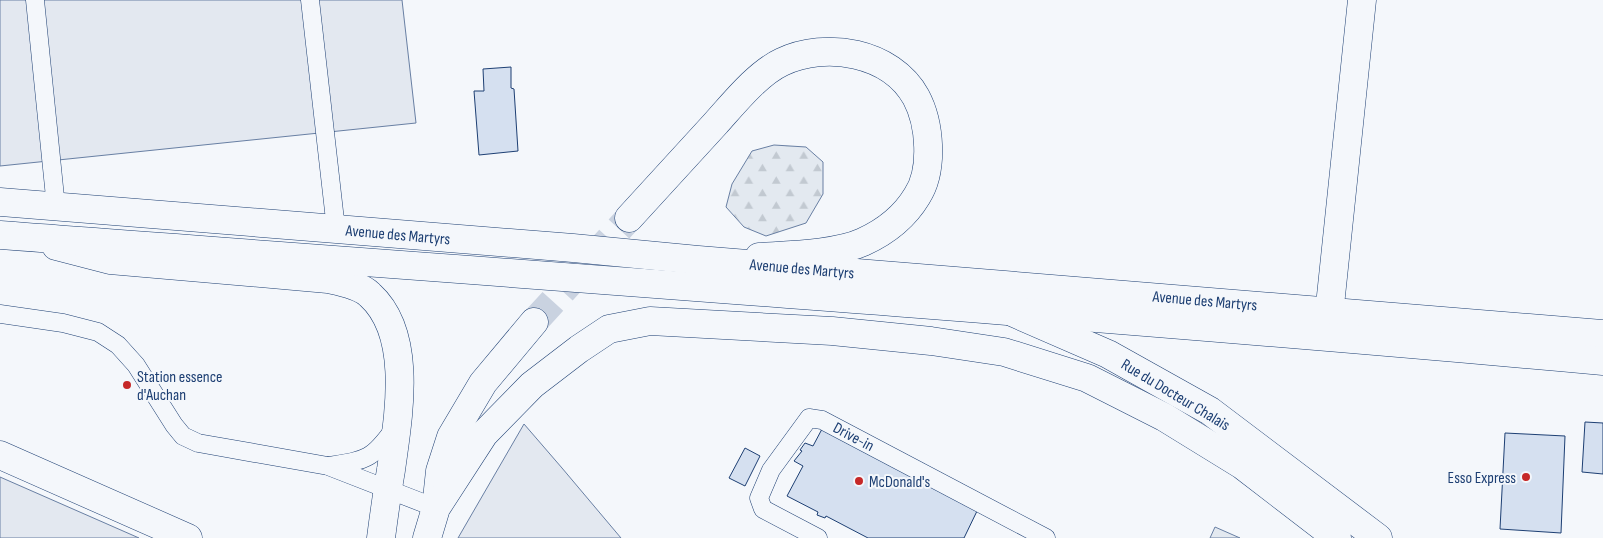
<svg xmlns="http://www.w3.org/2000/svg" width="1603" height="538" font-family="'Sofia Sans Condensed',sans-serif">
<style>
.grass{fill:url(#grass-tufts);stroke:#687fa3}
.forest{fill:url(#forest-firs);stroke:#687fa3}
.parking{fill:#e3e8f0;stroke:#687fa3}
.building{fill:#d5e0f0;stroke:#1d3f73}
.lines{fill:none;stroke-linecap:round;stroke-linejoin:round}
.minor-tunnel{stroke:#c9d2e0;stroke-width:28;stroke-dasharray:28 14;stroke-linecap:butt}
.service-casing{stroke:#1d3f73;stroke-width:19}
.minor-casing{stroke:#1d3f73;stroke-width:29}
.secondary-casing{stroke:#1d3f73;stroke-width:29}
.primary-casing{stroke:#1d3f73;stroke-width:29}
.service{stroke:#f4f7fb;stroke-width:18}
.minor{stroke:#f4f7fb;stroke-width:28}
.secondary{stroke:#f4f7fb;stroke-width:28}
.primary{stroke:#f4f7fb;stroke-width:28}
.poi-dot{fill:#c62828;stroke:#f4f7fb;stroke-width:2}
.labels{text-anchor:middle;stroke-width:4;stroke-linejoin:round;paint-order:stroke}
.street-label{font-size:16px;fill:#1d3f73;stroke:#f4f7fb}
.poi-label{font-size:16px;fill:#1d3f73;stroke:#f4f7fb;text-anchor:start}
</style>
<defs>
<pattern id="grass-tufts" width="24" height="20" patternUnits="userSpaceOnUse" patternTransform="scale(1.25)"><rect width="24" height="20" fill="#e3e9f0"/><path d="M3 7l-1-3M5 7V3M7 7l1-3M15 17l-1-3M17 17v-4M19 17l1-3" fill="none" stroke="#c2c9d1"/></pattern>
<pattern id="forest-firs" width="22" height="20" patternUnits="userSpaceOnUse" patternTransform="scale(1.25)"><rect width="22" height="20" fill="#e3e9f0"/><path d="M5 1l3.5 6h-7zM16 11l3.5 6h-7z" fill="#c2c9d1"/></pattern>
</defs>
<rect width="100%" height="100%" fill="#f4f7fb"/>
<!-- grass -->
<path class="grass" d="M1215,527l25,11h-30z"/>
<!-- forest -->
<path class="forest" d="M774,145l32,2 17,15v32l-17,29 -40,13 -22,-9 -18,-20 6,-23 20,-33z"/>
<!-- parking -->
<g class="parking">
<path d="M0,0h402l14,123 -416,43z"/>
<path d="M524,424l38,44 59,70h-163z"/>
<path d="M0,477l139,61h-139z"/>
</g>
<!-- building -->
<g class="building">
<path d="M511,67v21l3,1 4,62 -39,4 -5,-64h10l-1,-22z"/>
<path d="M1585,422l18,1v51l-21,-2z"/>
<path d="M822,429l156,80 -14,29h-96l-42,-22 -1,2 -8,-3 1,-3 -31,-16 16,-30 -9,-5 8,-10 -2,-1 5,-7 8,3z"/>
<path d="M1505,433l60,3 -4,97 -61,-4z"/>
<path d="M745,448l15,8 -15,30 -16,-8z"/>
</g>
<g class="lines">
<!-- minor-tunnel -->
<path class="minor-tunnel" d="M534,322l95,-104"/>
<!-- service casing -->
<g class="service-casing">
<g id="service">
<path d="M35,0l21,207"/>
<path d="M310,0l26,229"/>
<path d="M0,314l63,9 35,9 20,13 18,20 38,60 9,11 15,7 130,23 108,42"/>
<path d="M329,466c37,-6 43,-6 65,-37"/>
<path d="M818,538l-55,-29 -4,-11 12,-28 38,-52 13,2 224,118"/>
</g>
</g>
<!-- minor casing -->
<g class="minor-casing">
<g id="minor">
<path d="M629,218c29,-32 58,-63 87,-95 18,-20 42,-50 66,-61 44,-21 109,-10 134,35 14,26 18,73 1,99 -12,20 -32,36 -54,46 -26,12 -75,13 -104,15"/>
<path d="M56,246l54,14 218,19c14,3 32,6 42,16 44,40 28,123 21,175 -4,23 -7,45 -10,68"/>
<path d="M1327,334l35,-334"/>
<path d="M0,455l188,83"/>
<path d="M437,499l3,-28 11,-34 32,-54 51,-61"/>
<path d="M427,538l9,-30 48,-74 48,-49 47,-36 30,-20 41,-8 182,10 99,10 73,11 83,26 77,39 78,48 95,73"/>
</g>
</g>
<!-- secondary casing -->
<g class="secondary-casing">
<path id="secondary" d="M1014,313l94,41 102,57 168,127"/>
</g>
<!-- primary casing -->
<g class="primary-casing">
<g id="primary">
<path d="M0,202l573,46 125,12 905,74"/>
<path d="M0,235c534,40 1069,78 1603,126"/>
</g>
</g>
<!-- service -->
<use href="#service" class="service"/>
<!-- minor -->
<use href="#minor" class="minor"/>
<!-- secondary -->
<use href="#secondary" class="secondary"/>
<!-- primary -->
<use href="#primary" class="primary"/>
</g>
<!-- markers -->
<g class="poi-dot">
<circle cx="127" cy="385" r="5"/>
<circle cx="1526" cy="477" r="5"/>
<circle cx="859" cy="481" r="5"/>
</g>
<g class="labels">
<!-- street labels -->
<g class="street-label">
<text transform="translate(398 234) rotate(5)" y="6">Avenue des Martyrs</text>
<text transform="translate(802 268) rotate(5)" y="6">Avenue des Martyrs</text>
<text transform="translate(1205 300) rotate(5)" y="6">Avenue des Martyrs</text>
<text transform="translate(1176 394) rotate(31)" y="6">Rue du Docteur Chalais</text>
<text transform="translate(854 436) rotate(28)" y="6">Drive-in</text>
</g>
<!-- poi labels -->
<g class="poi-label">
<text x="137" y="382">Station essence<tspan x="137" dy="18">d'Auchan</tspan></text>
<text x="1516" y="483" text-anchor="end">Esso Express</text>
<text x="869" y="487">McDonald's</text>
</g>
</g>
</svg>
